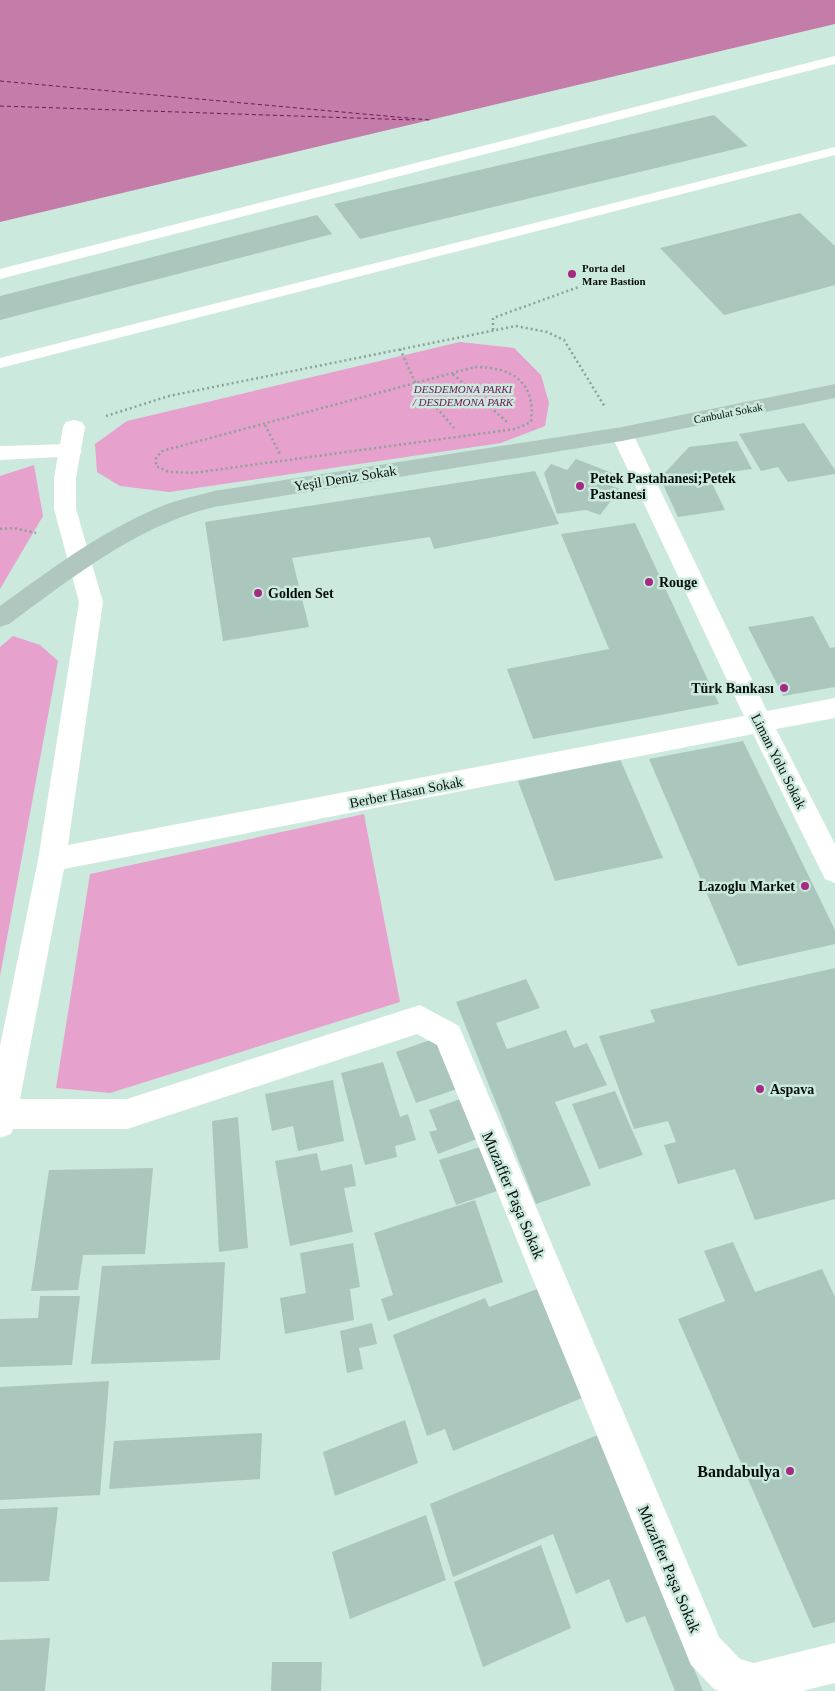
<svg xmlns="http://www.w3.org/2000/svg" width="835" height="1691" font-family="'Times New Roman',serif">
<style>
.green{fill:#e6a1cc}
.water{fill:#c47ca9}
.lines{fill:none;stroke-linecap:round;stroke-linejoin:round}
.ferry{stroke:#6e1956;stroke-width:1;stroke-dasharray:4 3;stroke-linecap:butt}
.building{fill:#abc7bd}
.path{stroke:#8ca299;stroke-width:2.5;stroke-dasharray:2 3;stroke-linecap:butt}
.service{fill:#fff;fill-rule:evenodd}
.pedestrian{fill:#fff;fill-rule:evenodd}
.minor{fill:#fff;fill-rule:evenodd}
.secondary{fill:#b0c7c0;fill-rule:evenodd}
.poi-dot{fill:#a42b81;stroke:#cce9de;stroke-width:2}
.labels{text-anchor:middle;stroke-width:5;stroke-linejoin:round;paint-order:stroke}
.far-poi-label{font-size:11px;font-weight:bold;fill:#050e0a;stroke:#cce9de;text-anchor:start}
.far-park-label{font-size:11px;font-style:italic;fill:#6d1754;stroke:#cce9de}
.far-street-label{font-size:11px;fill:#050e0a;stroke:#cce9de}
.street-label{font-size:14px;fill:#050e0a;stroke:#cce9de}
.poi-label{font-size:14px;font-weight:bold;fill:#050e0a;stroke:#cce9de;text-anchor:start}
.near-street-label{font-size:16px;fill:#050e0a;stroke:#cce9de}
.near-poi-label{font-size:16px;font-weight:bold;fill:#050e0a;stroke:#cce9de;text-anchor:end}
</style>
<rect width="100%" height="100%" fill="#cce9de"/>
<!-- green -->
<g class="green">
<path d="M460,342l54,6 27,27 8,28 -4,23 -44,17 -332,49 -49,-6 -23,-14 -2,-28 32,-23z"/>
<path d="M34,465l9,51 -43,73v-113z"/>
<path d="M13,636l27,9 18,16 -58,315v-329z"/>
<path d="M364,814l36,188 -290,91 -54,-5 34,-214z"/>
</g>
<!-- water -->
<path class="water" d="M0,0h835v24l-835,198z"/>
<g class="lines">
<!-- ferry -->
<g class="ferry">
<path d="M0,81l430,39"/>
<path d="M0,106l414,14"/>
</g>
</g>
<!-- building -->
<g class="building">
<path d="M714,115l34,31 -388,93 -26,-35z"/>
<path d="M800,213l35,33v39l-111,30 -64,-67z"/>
<path d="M317,215l15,19 -332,86v-24z"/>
<path d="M804,423l31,47v4l-47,8 -10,-15 -17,4 -22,-37z"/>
<path d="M737,441l15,28 -44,6 17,35 -47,7 -18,-39 29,-31z"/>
<path d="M576,459l36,14 -8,10 16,6 -20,26 -14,-5 -29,4 -13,-41 7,-9 16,6z"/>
<path d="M535,471l24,53 -125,25 -4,-12 -138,21 17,69 -86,14 -18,-119z"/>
<path d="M635,523l84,181 -186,35 -26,-70 102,-20 -48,-115z"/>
<path d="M813,616l17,32 5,-1v40l-52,9 -35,-69z"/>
<path d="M743,741l92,189v14l-97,22 -89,-207z"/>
<path d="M620,759l43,99 -108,23 -37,-100z"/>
<path d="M835,968v231l-80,21 -20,-51 -57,15 -14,-39 12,-3 -8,-21 -34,8 -35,-93 56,-14 -5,-12z"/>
<path d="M526,979l14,29 -44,15 11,26 59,-19 8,18 13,-5 20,42 -52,17 36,83 -55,19 -80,-202z"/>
<path d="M436,1038l21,51 -41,14 -20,-51z"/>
<path d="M383,1062l17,55 8,-3 8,26 -21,6 2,11 -32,8 -24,-92z"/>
<path d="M333,1080l11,61 -46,10 -5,-25 -21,5 -7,-37z"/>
<path d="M615,1091l28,64 -44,14 -27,-65z"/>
<path d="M466,1097l16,40 -44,17 -9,-22 8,-2 -8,-20z"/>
<path d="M238,1117l10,131 -29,4 -7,-131z"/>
<path d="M483,1146l17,44 -44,15 -17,-45z"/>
<path d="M317,1153l4,18 31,-7 4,22 -12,2 9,44 -63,14 -15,-85z"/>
<path d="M153,1168l-8,86 -62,1 -5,35 -47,1 18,-121z"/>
<path d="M475,1200l28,82 -115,39 -7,-22 12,-4 -19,-62z"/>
<path d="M733,1242l22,50 67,-23 13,28v325l-22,6 -135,-309 47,-18 -21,-50z"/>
<path d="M353,1243l7,44 -10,2 4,31 -69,14 -5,-36 26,-5 -6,-40z"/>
<path d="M225,1262l-5,98 -129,4 11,-98z"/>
<path d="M537,1289l45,109 -129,53 -8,-22 -18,7 -34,-101 92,-37 4,9z"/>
<path d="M40,1296h40l-8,69 -72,2v-48l38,-1z"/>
<path d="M372,1323l5,21 -18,4 4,21 -16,4 -7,-42z"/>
<path d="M109,1381l-9,114 -100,5v-113z"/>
<path d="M405,1420l13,43 -83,33 -12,-44z"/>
<path d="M262,1433l-2,46 -151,10 5,-48z"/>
<path d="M600,1434l103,257h-28l-30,-75 -19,7 -17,-44 -33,15 -23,-60 -100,43 -23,-73z"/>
<path d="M58,1507l-9,74 -49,1v-73z"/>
<path d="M426,1515l20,65 -96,39 -18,-67z"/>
<path d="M541,1545l30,83 -88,39 -29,-85z"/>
<path d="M50,1638l-5,53h-45v-51z"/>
<path d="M272,1662h50l-1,29h-50z"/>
</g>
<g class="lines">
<!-- path -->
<g class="path">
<path d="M493,330v-12l91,-33"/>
<path d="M400,349l16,35 39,45"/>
<path d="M475,367c37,0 61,15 56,55l-16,7 -322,44 -24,-1 -13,-6v-8l6,-7z"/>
<path d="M453,374l54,48"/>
<path d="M106,416l63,-20 347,-70 31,6 17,8 41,67"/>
<path d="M265,425l16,31"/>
<path d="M0,529l14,-1 22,5"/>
</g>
<!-- service -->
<g class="service">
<path d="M835,56v8l-835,215v-10z"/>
<path d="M835,147v8l-835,213v-10z"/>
</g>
<!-- pedestrian -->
<path class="pedestrian" d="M71,444l8,2 3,5 -3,5 -79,4v-14z"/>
<!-- minor -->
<path class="minor" d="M74,420l8,2 3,5 -9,51v31l27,93 -35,243 676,-129 -133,-282 3,-5 8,-2 8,2 3,5 134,277 68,-13v20l-59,11 59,115v39l-10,-4 -72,-145 -689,135 -44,230h107l293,-94 39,21 260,611 21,22 14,4 81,-20v40l-33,8h-83l-5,-2 -23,-24 -254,-620 -20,-11 -290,95h-114l-2,5 -11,4v-92l38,-186 41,-258 -25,-93v-31l9,-51 3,-5z"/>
<!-- secondary -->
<path class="secondary" d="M835,384v14l-213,43 -408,66c-78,19 -142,71 -205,117l-9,3v-21c51,-37 103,-76 162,-100 17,-7 35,-10 52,-15l408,-64z"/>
</g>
<!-- markers -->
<g class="poi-dot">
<circle cx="572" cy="274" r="5"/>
<circle cx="580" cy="486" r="5"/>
<circle cx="649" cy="582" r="5"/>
<circle cx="258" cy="593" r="5"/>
<circle cx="784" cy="688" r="5"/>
<circle cx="805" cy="886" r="5"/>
<circle cx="760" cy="1089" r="5"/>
<circle cx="790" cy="1471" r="5"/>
</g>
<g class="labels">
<!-- far-poi labels -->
<g class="far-poi-label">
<text x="582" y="272">Porta del<tspan x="582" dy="13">Mare Bastion</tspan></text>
</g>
<!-- far-park labels -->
<g class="far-park-label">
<text x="463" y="393">DESDEMONA PARKI<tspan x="463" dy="13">/ DESDEMONA PARK</tspan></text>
</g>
<!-- far-street labels -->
<g class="far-street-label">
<text transform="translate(728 413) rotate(-11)" y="4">Canbulat Sokak</text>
</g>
<!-- street labels -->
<g class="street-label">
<text transform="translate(345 478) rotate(-9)" y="5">Yeşil Deniz Sokak</text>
<text transform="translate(779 761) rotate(63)" y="5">Liman Yolu Sokak</text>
<text transform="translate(406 792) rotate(-11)" y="5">Berber Hasan Sokak</text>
</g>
<!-- poi labels -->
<g class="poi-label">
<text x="590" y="483">Petek Pastahanesi;Petek<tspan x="590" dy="16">Pastanesi</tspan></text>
<text x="659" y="587">Rouge</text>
<text x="268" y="598">Golden Set</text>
<text x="774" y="693" text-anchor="end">Türk Bankası</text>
<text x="795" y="891" text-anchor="end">Lazoglu Market</text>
<text x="770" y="1094">Aspava</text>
</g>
<!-- near-street labels -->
<g class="near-street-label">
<text transform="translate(514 1195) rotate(67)" y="6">Muzaffer Paşa Sokak</text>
<text transform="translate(670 1569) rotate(67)" y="6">Muzaffer Paşa Sokak</text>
</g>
<!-- near-poi labels -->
<g class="near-poi-label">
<text x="780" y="1477">Bandabulya</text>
</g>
</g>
</svg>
